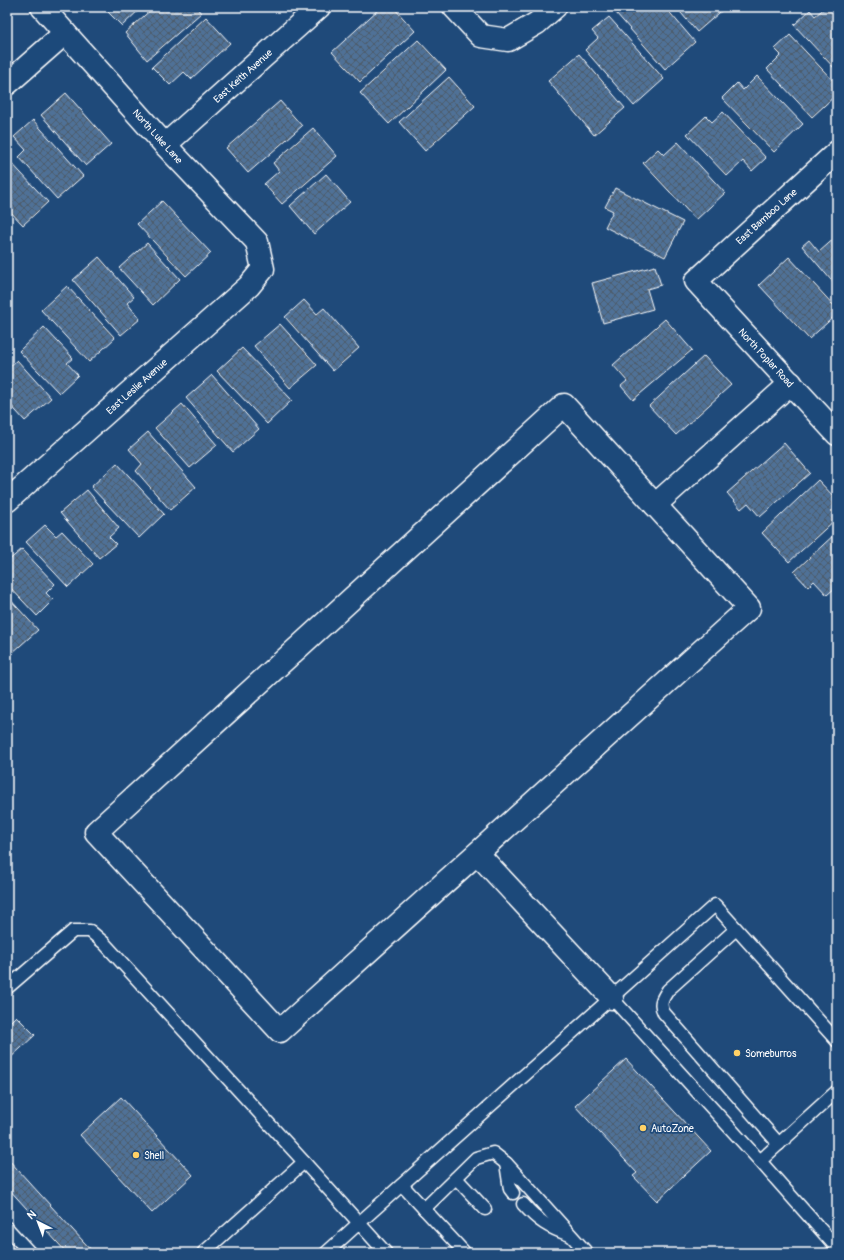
<svg xmlns="http://www.w3.org/2000/svg" width="844" height="1260" font-family="Pangolin,sans-serif">
<style>
.building{fill:url(#building-cross-hatch);stroke:#fff}
.lines{fill:none;stroke-linecap:round;stroke-linejoin:round}
.service-casing{stroke:#fff;stroke-width:15}
.minor-casing{stroke:#fff;stroke-width:25}
.service{stroke:#1f4a7a;stroke-width:12}
.minor{stroke:#1f4a7a;stroke-width:22}
.poi-dot{fill:#ffd166;stroke:#1f4a7a;stroke-width:1.5}
.labels{text-anchor:middle;stroke-width:3.5;stroke-linejoin:round;paint-order:stroke}
.street-label{font-size:10px;fill:#fff;stroke:#1f4a7a}
.poi-label{font-size:10px;fill:#fff;stroke:#1f4a7a;text-anchor:start}
</style>
<defs>
<pattern id="building-cross-hatch" width="8" height="8" patternUnits="userSpaceOnUse"><rect width="8" height="8" fill="#507197"/><path d="M0 0l8 8M0 8l8-8" fill="none" stroke="#4e5b6a"/></pattern>
</defs>
<rect width="100%" height="100%" fill="#1f4a7a"/>
<filter id="ink" filterUnits="userSpaceOnUse"><feTurbulence type="fractalNoise" baseFrequency=".025" numOctaves="2"/><feDisplacementMap in="SourceGraphic" scale="8" xChannelSelector="R" yChannelSelector="G"/><feConvolveMatrix kernelMatrix="1 2 1 2 8 2 1 2 1" color-interpolation-filters="sRGB"/></filter>
<g filter="url(#ink)">
<!-- building -->
<g class="building">
<path d="M103,7h39l-20,19z"/>
<path d="M154,7h42l5,6 -54,47 -22,-27z"/>
<path d="M381,7h12l22,24 -55,51 -28,-30z"/>
<path d="M623,7h42l30,35 -30,27 -49,-56z"/>
<path d="M676,7h50l-29,25z"/>
<path d="M826,7h7l4,4v60l-43,-46 16,-15 5,6z"/>
<path d="M206,17l24,26 -39,36 -7,-7 -14,13 -18,-18z"/>
<path d="M609,17l55,62 -30,27 -49,-56 13,-12 -6,-7z"/>
<path d="M790,35l47,50v9l-25,23 -45,-48 14,-14 -6,-6z"/>
<path d="M418,40l28,30 -57,54 -29,-31z"/>
<path d="M579,54l46,54 -31,27 -46,-54z"/>
<path d="M757,76l46,48 -29,28 -52,-54 15,-15 6,7z"/>
<path d="M449,77l26,29 -50,45 -26,-29z"/>
<path d="M66,93l45,51 -25,22 -45,-51z"/>
<path d="M280,101l22,25 -54,47 -22,-25z"/>
<path d="M723,112l43,46 -14,13 -9,-10 -16,15 -40,-42 19,-18 6,6z"/>
<path d="M33,120l50,56 -26,23 -38,-42 7,-7 -12,-13z"/>
<path d="M313,128l24,28 -55,48 -18,-20 15,-13 -6,-8z"/>
<path d="M678,142l47,51 -29,27 -53,-57 15,-14 6,6z"/>
<path d="M7,158l41,44 -25,23 -16,-17z"/>
<path d="M326,174l24,28 -36,32 -24,-28z"/>
<path d="M615,188l68,34 -18,35 -60,-30 8,-16 -8,-4z"/>
<path d="M162,201l49,52 -25,23 -49,-52z"/>
<path d="M837,236v51l-35,-41 7,-6 10,12z"/>
<path d="M147,243l33,36 -27,26 -34,-37z"/>
<path d="M99,257l35,40 -7,6 13,16 -19,16 -48,-55z"/>
<path d="M789,257l48,52v5l-28,25 -50,-54z"/>
<path d="M655,266l6,19 -14,4 6,20 -50,14 -11,-40z"/>
<path d="M67,286l48,52 -26,24 -48,-52z"/>
<path d="M304,300l13,14 7,-6 35,40 -26,23 -48,-54z"/>
<path d="M665,319l27,31 -59,50 -12,-14 6,-5 -14,-16z"/>
<path d="M280,324l37,41 -27,23 -36,-42z"/>
<path d="M44,327l29,31 -6,5 11,12 -19,18 -40,-42z"/>
<path d="M242,348l50,52 -25,24 -50,-53z"/>
<path d="M704,356l27,29 -55,50 -27,-29z"/>
<path d="M17,360l34,38 -26,23 -18,-20v-34l1,1z"/>
<path d="M212,375l47,54 -26,23 -47,-54z"/>
<path d="M182,404l35,41 -27,23 -35,-40z"/>
<path d="M148,432l48,55 -26,23 -34,-39 6,-7 -13,-15z"/>
<path d="M784,443l26,30 -50,44 -12,-14 -7,6 -14,-16z"/>
<path d="M117,463l47,51 -25,24 -48,-51z"/>
<path d="M818,480l19,20v18l-48,44 -27,-29z"/>
<path d="M87,490l32,38 -10,9 7,7 -17,14 -39,-45z"/>
<path d="M45,525l11,11 6,-5 31,33 -25,23 -42,-45z"/>
<path d="M837,532v54l-10,9 -13,-14 -6,6 -14,-15z"/>
<path d="M22,549l33,35 -9,9 7,7 -16,16 -30,-32v-22z"/>
<path d="M7,596l31,34 -26,23 -5,-5z"/>
<path d="M16,1016l19,19 -28,26v-36z"/>
<path d="M626,1059l85,92 -54,50 -24,-25 4,-3 -62,-67z"/>
<path d="M121,1097l72,78 -41,38 -72,-78z"/>
<path d="M7,1158l87,95h-27l-60,-66z"/>
</g>
<g class="lines">
<!-- service casing -->
<g class="service-casing">
<g id="service">
<path d="M736,929l-68,61c-6,9 -9,14 -4,23l115,131"/>
<path d="M7,988l66,-57h17l14,12 200,219"/>
<path d="M612,998l148,163 77,87"/>
<path d="M760,1161l77,-70"/>
<path d="M506,1163l4,26 3,4"/>
<path d="M456,1178l29,31"/>
<path d="M402,1185l63,68"/>
<path d="M523,1204c15,17 26,24 47,31"/>
<path d="M424,1209l52,-51 17,-5 14,11 80,89"/>
<path d="M7,1228l23,25"/>
<path d="M203,1253l101,-91 55,61 356,-318 122,136"/>
<path d="M326,1253l33,-30 27,30"/>
</g>
</g>
<!-- minor casing -->
<g class="minor-casing">
<g id="minor">
<path d="M454,7l27,29 27,4 29,-17 18,-16"/>
<path d="M7,84l58,-51"/>
<path id="s1" d="M165,145l154,-138"/>
<path id="s2" d="M837,152l-141,129 141,153"/>
<path d="M564,405l185,203 -469,423 -184,-199z"/>
<path id="s3" d="M7,501l242,-215 14,-17 -6,-27 -92,-97 -123,-138"/>
<path d="M655,505l136,-122"/>
<path d="M478,854l134,144"/>
</g>
</g>
<!-- service -->
<use href="#service" class="service"/>
<!-- minor -->
<use href="#minor" class="minor"/>
</g>
</g>
<!-- markers -->
<g class="poi-dot">
<circle cx="737" cy="1053" r="4"/>
<circle cx="643" cy="1128" r="4"/>
<circle cx="136" cy="1155" r="4"/>
</g>
<g class="labels">
<!-- street labels -->
<g class="street-label">
<text dy="4" stroke="none"><textPath href="#s1" startOffset="104">East Keith Avenue</textPath></text>
<text transform="translate(158 136) rotate(48)" y="4">North Luke Lane</text>
<text transform="translate(766 216) rotate(-42)" y="4">East Bamboo Lane</text>
<text dy="4" stroke="none"><textPath href="#s2" startOffset="295">North Poplar Road</textPath></text>
<text dy="4" stroke="none"><textPath href="#s3" startOffset="173">East Leslie Avenue</textPath></text>
</g>
<!-- poi labels -->
<g class="poi-label">
<text x="745" y="1057">Someburros</text>
<text x="651" y="1132">AutoZone</text>
<text x="144" y="1159">Shell</text>
</g>
</g>
<!-- margin -->
<rect width="844" height="1260" fill="none" stroke="#1f4a7a" stroke-width="24"/>
<rect x="12" y="12" width="820" height="1236" fill="none" stroke="#fff" stroke-width="1.5" filter="url(#ink)"/>
<!-- north arrow -->
<g transform="translate(38 1222) rotate(318)" stroke="#1f4a7a" stroke-width="3" paint-order="stroke">
<path d="M0-3L7 15L0 10L-7 15Z" fill="#ffffff"/>
<text y="-6" font-size="11" font-weight="bold" text-anchor="middle" fill="#ffffff">N</text>
</g>
</svg>
